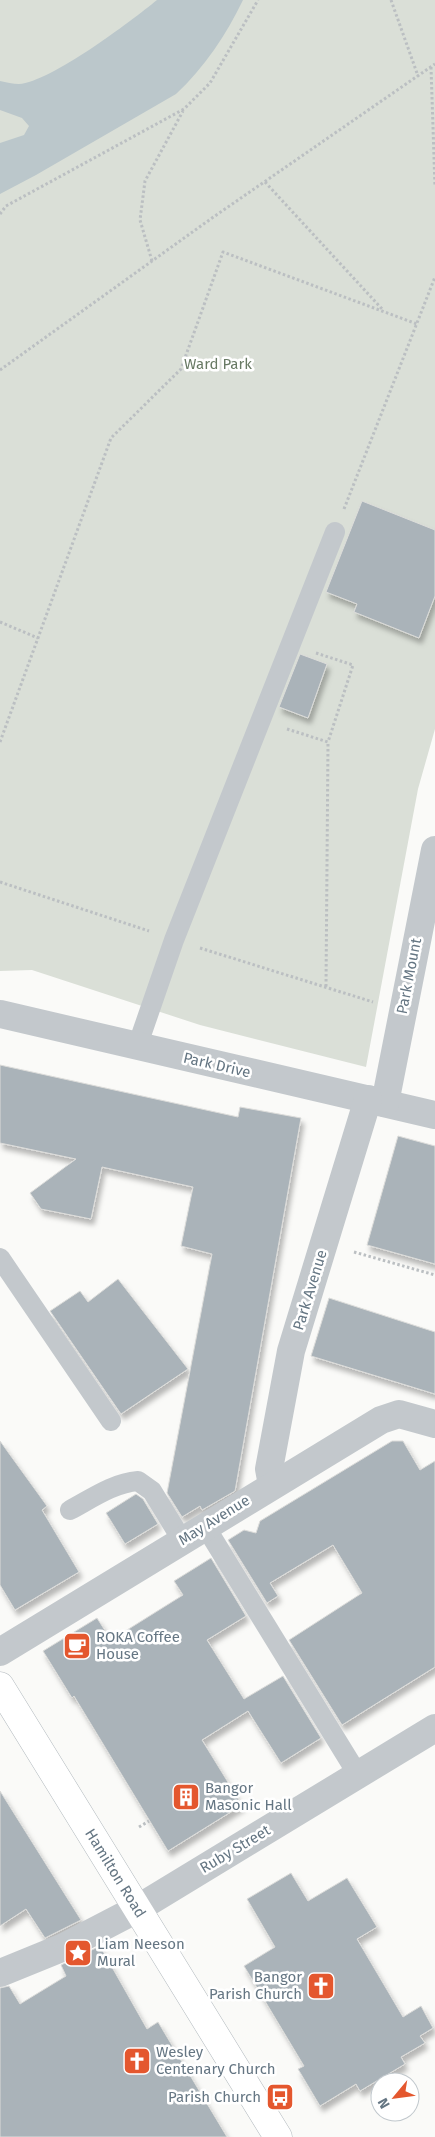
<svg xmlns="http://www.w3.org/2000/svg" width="435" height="2137" font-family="'Fira Sans',sans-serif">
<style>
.green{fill:#dadfd7}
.water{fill:#bbc7cb}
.building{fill:#aab3b9;stroke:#dcdcda;filter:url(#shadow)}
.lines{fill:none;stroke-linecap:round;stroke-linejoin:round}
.secondary-casing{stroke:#b3babf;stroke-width:29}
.path{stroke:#bbbfc2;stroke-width:3;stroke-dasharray:2.5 2.5;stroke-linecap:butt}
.lane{stroke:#c3c8cc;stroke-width:20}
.street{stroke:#c3c8cc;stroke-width:28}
.secondary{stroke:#fff;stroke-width:28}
.labels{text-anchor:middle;stroke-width:5;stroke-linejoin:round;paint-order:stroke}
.park-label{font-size:15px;fill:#687a64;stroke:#fff}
.street-label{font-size:15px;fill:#657683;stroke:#fff}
.poi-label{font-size:15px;fill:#657683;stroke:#fff;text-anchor:start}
</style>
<defs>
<filter id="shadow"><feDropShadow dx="3" dy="5.5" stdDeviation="2.5" flood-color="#0004"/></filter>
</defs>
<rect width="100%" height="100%" fill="#fafaf8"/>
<!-- green -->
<path class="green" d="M0,0h435v729l-17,60 -52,278 -166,-42 -168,-55 -32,1z"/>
<!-- water -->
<path class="water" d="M157,0h86c-17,35 -38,67 -67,94l-140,81 -36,19v-51l24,-8 5,-9 -7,-8 -22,-8v-29c6,1 13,3 19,3 32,-2 112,-63 138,-84z"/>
<!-- building -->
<g class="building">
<path d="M362,501l73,29v66l-16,42 -65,-26 3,-8 -31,-12z"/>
<path d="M300,654l27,10 -19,54 -29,-11z"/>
<path d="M0,1065l238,52 2,-10 61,11 -66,373 -33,19 -2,-4 -18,11 -15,-24 45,-239 -31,-8 12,-59 -91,-20 -11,52 -50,-10 -11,-16 46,-34 -76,-16z"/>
<path d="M398,1136l37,10v118l-68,-19z"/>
<path d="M118,1279l70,90 -67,45 -71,-103 30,-20 8,11z"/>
<path d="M329,1298l106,34v62l-124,-38z"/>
<path d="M0,1441l47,65 -5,4 37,62 -64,38 -15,-25z"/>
<path d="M392,1441h11l17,29 15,-9v206l-93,58 -53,-85 73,-47 -29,-48 -63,38 8,13 -11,7 -39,-63 16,-10 12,3 4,-12z"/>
<path d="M136,1494l7,5 15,25 -33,20 -19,-31z"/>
<path d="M211,1558l35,58 -39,24 37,59 39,-23 38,62 -40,25 -33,-52 -46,29 40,65 -74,46 -94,-155 -2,2 -29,-47 54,-33 14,22 72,-45 -9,-14z"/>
<path d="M0,1791l81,129 -36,18 -19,-29 -26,17z"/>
<path d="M291,1873l17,28 39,-23 30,49 -20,12 46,78 18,-11 12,22 -13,8 5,7 -24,14 4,7 -45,27 -4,-7 -36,22 -22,-37 6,-3 -60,-100 31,-19 -28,-48z"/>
<path d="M100,1946l47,83 11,-7 69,115h-227v-149l9,-2 11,18 46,-28 -5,-11z"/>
</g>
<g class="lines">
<!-- secondary casing -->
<g class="secondary-casing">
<g id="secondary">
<path id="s1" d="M0,1686l278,451"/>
</g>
</g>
<!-- path -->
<g class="path">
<path d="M391,0l27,76"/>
<path d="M431,67l4,120"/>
<path d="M265,182l118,128"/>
<path d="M0,214l6,-8 178,-97 26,-26 48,-83"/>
<path d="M152,261l-12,-41 5,-39 38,-70"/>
<path d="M0,370l212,-152 223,-154"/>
<path d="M344,509l91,-232"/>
<path d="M0,622l38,16"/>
<path d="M316,653l37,12 -25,77"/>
<path d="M287,729l41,13 -2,245"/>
<path d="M0,742l111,-304 70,-69 42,-117 194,72"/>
<path d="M0,882l149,49"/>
<path d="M200,948l173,54"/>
<path d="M354,1252l81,23"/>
<path d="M139,1827l10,-6"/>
</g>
<!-- lane -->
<g class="lane">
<path d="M137,1047l37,-107 161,-408"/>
<path d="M0,1258l111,163"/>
<path d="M70,1510c21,-11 43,-27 68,-29l14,10 30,49"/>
<path d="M205,1526l153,249"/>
</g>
<!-- street -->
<g class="street">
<path d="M0,1014l435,101"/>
<path d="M385,1103l50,-253"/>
<path d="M272,1485l-3,-16 22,-118 77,-252"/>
<path d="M0,1652l381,-232 18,-6 36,10"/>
<path d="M0,1973l64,-26 73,-38 298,-181"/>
</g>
<!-- secondary -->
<use href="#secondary" class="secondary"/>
</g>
<!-- icons -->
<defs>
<g id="cafe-square" transform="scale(1.4375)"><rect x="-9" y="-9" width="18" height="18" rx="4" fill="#e4572e" stroke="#fff"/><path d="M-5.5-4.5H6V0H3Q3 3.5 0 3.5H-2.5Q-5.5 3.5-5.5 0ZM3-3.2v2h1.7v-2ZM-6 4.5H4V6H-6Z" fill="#fff"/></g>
<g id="building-square" transform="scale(1.4375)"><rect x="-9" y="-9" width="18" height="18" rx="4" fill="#e4572e" stroke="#fff"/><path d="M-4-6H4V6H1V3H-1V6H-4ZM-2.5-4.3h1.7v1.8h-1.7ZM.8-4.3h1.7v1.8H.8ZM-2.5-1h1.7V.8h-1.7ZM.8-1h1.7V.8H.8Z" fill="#fff"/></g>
<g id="sight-square" transform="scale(1.4375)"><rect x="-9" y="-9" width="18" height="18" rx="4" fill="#e4572e" stroke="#fff"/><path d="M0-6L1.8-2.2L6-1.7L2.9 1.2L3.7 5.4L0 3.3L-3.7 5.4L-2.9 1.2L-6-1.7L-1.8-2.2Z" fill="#fff"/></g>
<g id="church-square" transform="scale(1.4375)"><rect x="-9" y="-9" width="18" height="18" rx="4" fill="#e4572e" stroke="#fff"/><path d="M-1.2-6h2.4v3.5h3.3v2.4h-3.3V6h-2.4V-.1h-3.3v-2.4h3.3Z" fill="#fff"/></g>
<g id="bus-square" transform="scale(1.4375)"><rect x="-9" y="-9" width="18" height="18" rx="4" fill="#e4572e" stroke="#fff"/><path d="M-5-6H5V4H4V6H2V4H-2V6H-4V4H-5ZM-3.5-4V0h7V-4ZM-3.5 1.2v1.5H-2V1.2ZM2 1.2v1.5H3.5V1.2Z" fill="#fff"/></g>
</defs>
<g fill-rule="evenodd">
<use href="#cafe-square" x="77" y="1646"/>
<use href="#building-square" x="186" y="1797"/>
<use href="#sight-square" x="78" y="1953"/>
<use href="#church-square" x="321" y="1986"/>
<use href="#church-square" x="137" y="2061"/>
<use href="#bus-square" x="280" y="2097"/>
</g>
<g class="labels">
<!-- park labels -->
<g class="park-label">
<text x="218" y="369">Ward Park</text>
</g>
<!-- street labels -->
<g class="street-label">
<text transform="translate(409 976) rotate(-79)" y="5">Park Mount</text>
<text transform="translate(217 1065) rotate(13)" y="5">Park Drive</text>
<text transform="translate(310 1290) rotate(-73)" y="5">Park Avenue</text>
<text transform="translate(214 1520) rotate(-32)" y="5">May Avenue</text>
<text transform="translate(235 1849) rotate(-31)" y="5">Ruby Street</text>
<text dy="5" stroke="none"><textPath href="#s1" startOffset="220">Hamilton Road</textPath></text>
</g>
<!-- poi labels -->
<g class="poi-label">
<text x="96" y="1642">ROKA Coffee<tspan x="96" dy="17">House</tspan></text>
<text x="205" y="1793">Bangor<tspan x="205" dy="17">Masonic Hall</tspan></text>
<text x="97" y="1949">Liam Neeson<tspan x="97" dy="17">Mural</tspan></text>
<text x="302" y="1982" text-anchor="end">Bangor<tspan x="302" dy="17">Parish Church</tspan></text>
<text x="156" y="2057">Wesley<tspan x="156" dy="17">Centenary Church</tspan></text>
<text x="261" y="2102" text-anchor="end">Parish Church</text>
</g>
</g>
<!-- north arrow -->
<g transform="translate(395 2097) rotate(241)"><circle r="24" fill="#ffffff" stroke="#c1c8cd"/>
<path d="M0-4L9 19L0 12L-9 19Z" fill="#e4572e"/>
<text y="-8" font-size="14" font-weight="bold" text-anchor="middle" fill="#657683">N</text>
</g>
</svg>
